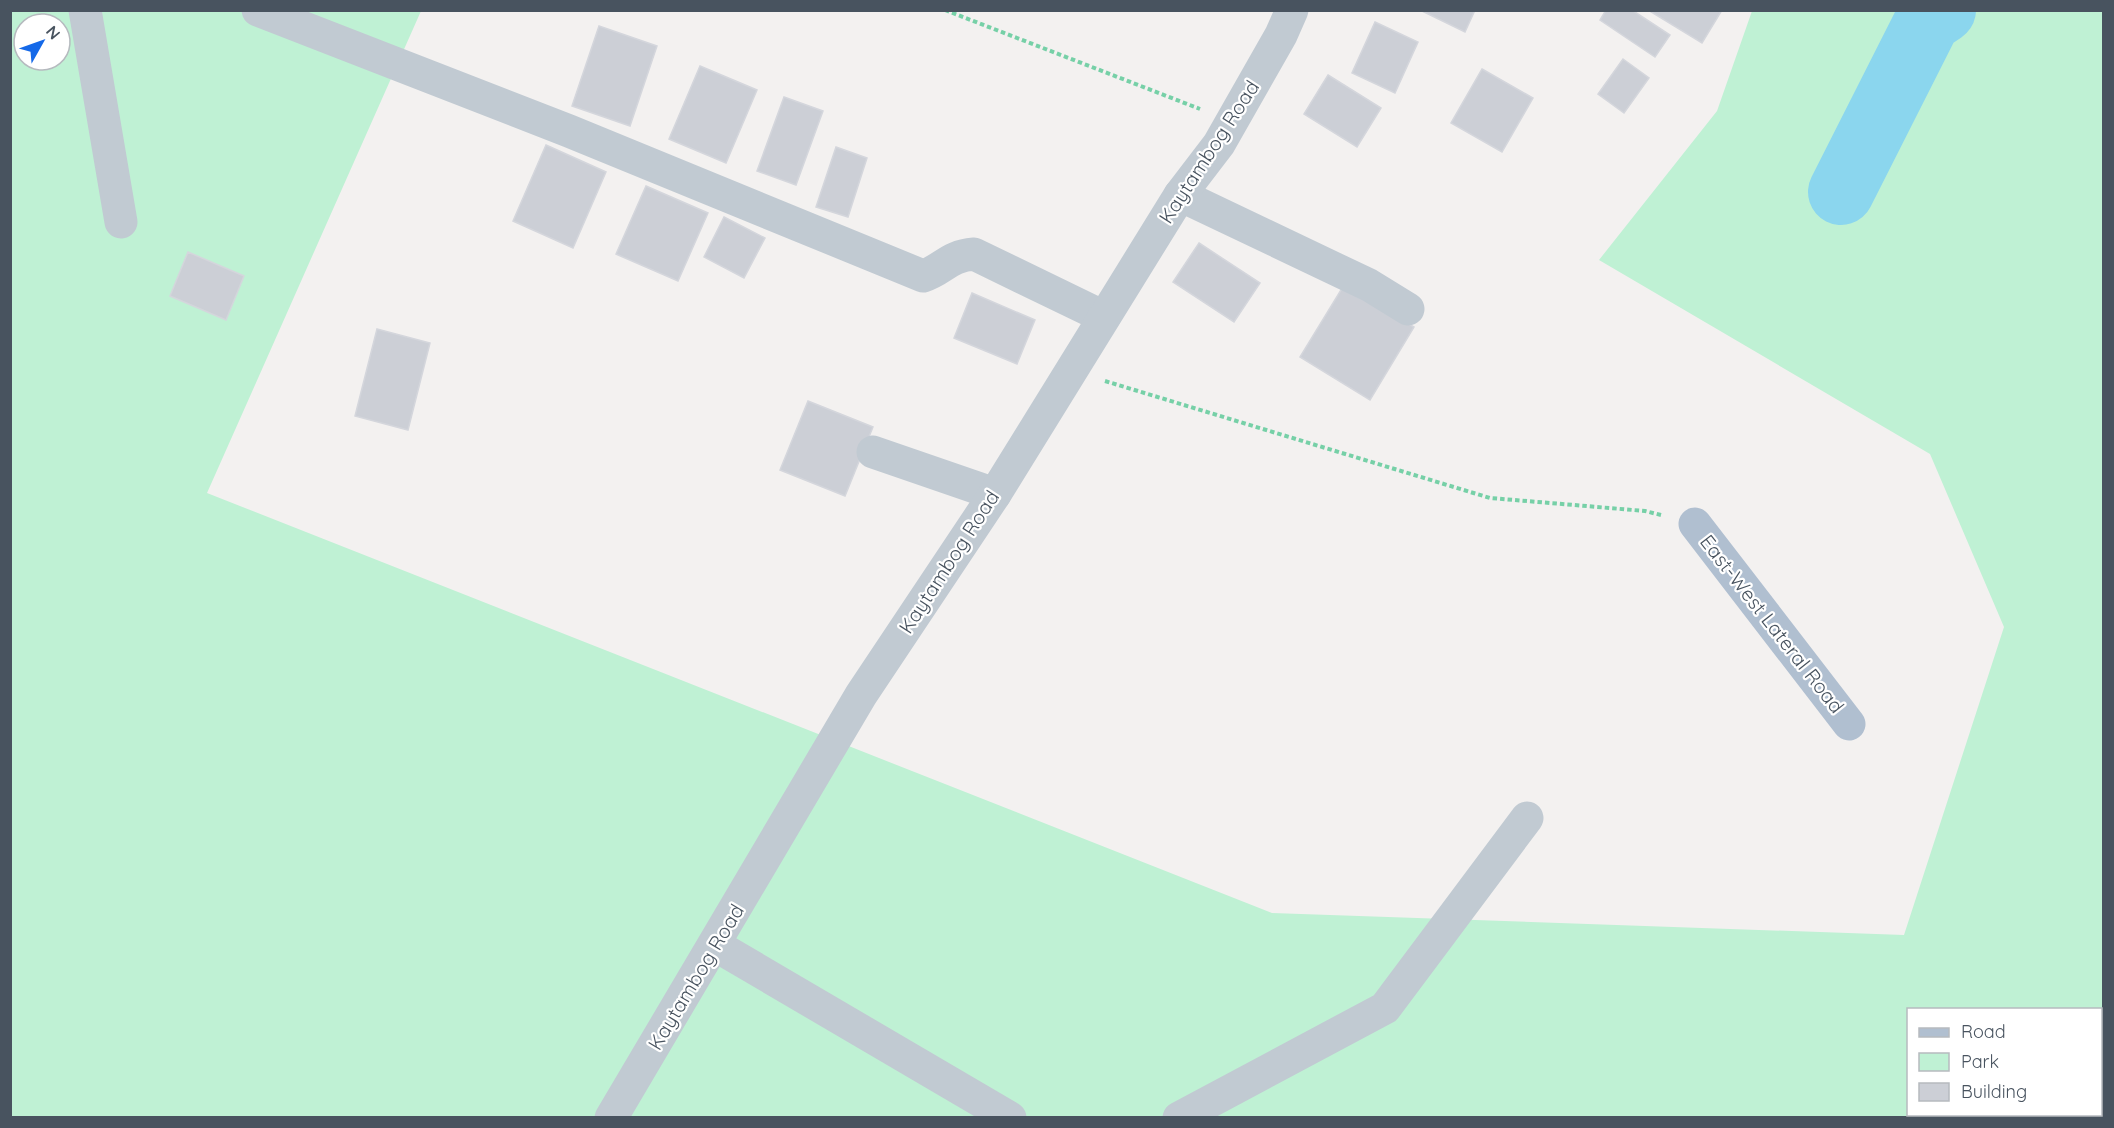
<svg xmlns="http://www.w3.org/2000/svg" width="2114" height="1128" font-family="Quicksand,sans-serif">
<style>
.green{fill:#bff1d4;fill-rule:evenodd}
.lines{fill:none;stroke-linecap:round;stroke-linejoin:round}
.river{stroke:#8bd6ee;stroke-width:66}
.building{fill:#cccfd6;stroke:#d4d6dc;stroke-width:1.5}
.path{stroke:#76d0a7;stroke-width:4;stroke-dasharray:4.5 3;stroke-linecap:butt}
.minor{stroke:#c1cad2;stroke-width:33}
.major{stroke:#b0bfd0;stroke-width:33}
.labels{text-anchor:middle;stroke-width:4.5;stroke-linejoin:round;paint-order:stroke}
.street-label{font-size:20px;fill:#48535f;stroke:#fff}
</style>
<rect width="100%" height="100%" fill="#f3f1f0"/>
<!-- green -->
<path class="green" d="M10,11h411l-214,482 1065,420 632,22 100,-308 -74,-173 -331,-194 118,-149 35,-100h351v1106h-2092zM24,24h36v36h-36zM1908,1010h192v104h-192z"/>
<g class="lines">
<!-- river -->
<path class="river" d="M1841,192l87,-172 15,-10"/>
</g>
<!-- building -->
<g class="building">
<path d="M1420,10h55l-10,22z"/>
<path d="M1606,10h26l38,25 -15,22 -55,-37z"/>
<path d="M1648,10h74l-20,33z"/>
<path d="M1375,22l43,20 -23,51 -43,-20z"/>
<path d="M599,26l58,20 -27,80 -58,-20z"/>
<path d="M1623,59l26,19 -25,35 -26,-19z"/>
<path d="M700,66l57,24 -31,73 -57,-24z"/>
<path d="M1482,69l51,29 -31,54 -51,-29z"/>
<path d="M1328,75l53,33 -24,39 -53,-33z"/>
<path d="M784,97l39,14 -27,74 -39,-14z"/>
<path d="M546,145l60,27 -33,76 -60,-27z"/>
<path d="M836,147l31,11 -19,59 -32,-10z"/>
<path d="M646,186l62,27 -30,68 -62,-27z"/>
<path d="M724,217l41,21 -21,40 -40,-21z"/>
<path d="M1199,243l61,40 -26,39 -61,-40z"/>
<path d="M188,252l56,24 -18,44 -56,-24z"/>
<path d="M1344,285l70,42 -44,73 -70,-43z"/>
<path d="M972,293l63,27 -18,44 -63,-26z"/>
<path d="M377,329l53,14 -22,87 -53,-14z"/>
<path d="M808,401l65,26 -28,69 -65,-26z"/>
</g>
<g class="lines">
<!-- path -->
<g class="path">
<path d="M945,10l255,99"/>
<path d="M1105,381l385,117 155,13 16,4"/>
</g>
<!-- minor -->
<g class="minor">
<path d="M85,10l36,212"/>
<path d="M258,10l311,121 354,145c21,-7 25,-20 51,-22l130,63"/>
<path d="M1180,195l189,90 39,24"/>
<path d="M873,452l122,42"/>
<path d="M715,945l295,173"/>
<path d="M611,1118l250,-423 134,-201 185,-299 39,-51 62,-109 11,-25"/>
<path d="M1179,1118l206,-110 142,-190"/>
</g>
<!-- major -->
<path class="major" d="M1695,524l154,200"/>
</g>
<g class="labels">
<!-- street labels -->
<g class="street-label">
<text transform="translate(1209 152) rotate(-57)" y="7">Kaytambog Road</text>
<text transform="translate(949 562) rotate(-57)" y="7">Kaytambog Road</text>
<text transform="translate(1772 624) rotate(52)" y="7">East-West Lateral Road</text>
<text transform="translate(696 977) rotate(-59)" y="7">Kaytambog Road</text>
</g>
</g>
<!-- border -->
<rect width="2114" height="1128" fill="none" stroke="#48535f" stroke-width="24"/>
<!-- legend -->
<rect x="1907" y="1008" width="195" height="108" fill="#ffffff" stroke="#b6babf" stroke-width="1.5"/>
<rect x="1919" y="1028" width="30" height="9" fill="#b0bfd0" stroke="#b6babf" stroke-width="1.5"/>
<text x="1961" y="1038" font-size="18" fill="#48535f">Road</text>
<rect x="1919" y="1053" width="30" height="18" fill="#bff1d4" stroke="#b6babf" stroke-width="1.5"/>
<text x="1961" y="1068" font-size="18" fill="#48535f">Park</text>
<rect x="1919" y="1083" width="30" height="18" fill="#cccfd6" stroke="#b6babf" stroke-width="1.5"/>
<text x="1961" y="1098" font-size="18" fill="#48535f">Building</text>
<!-- north arrow -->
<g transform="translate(42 42) rotate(50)"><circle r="28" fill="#ffffff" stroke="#b6babf" stroke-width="1.5"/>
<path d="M0-4.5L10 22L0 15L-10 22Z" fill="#1569e8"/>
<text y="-9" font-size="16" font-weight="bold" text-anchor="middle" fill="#48535f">N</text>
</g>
</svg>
